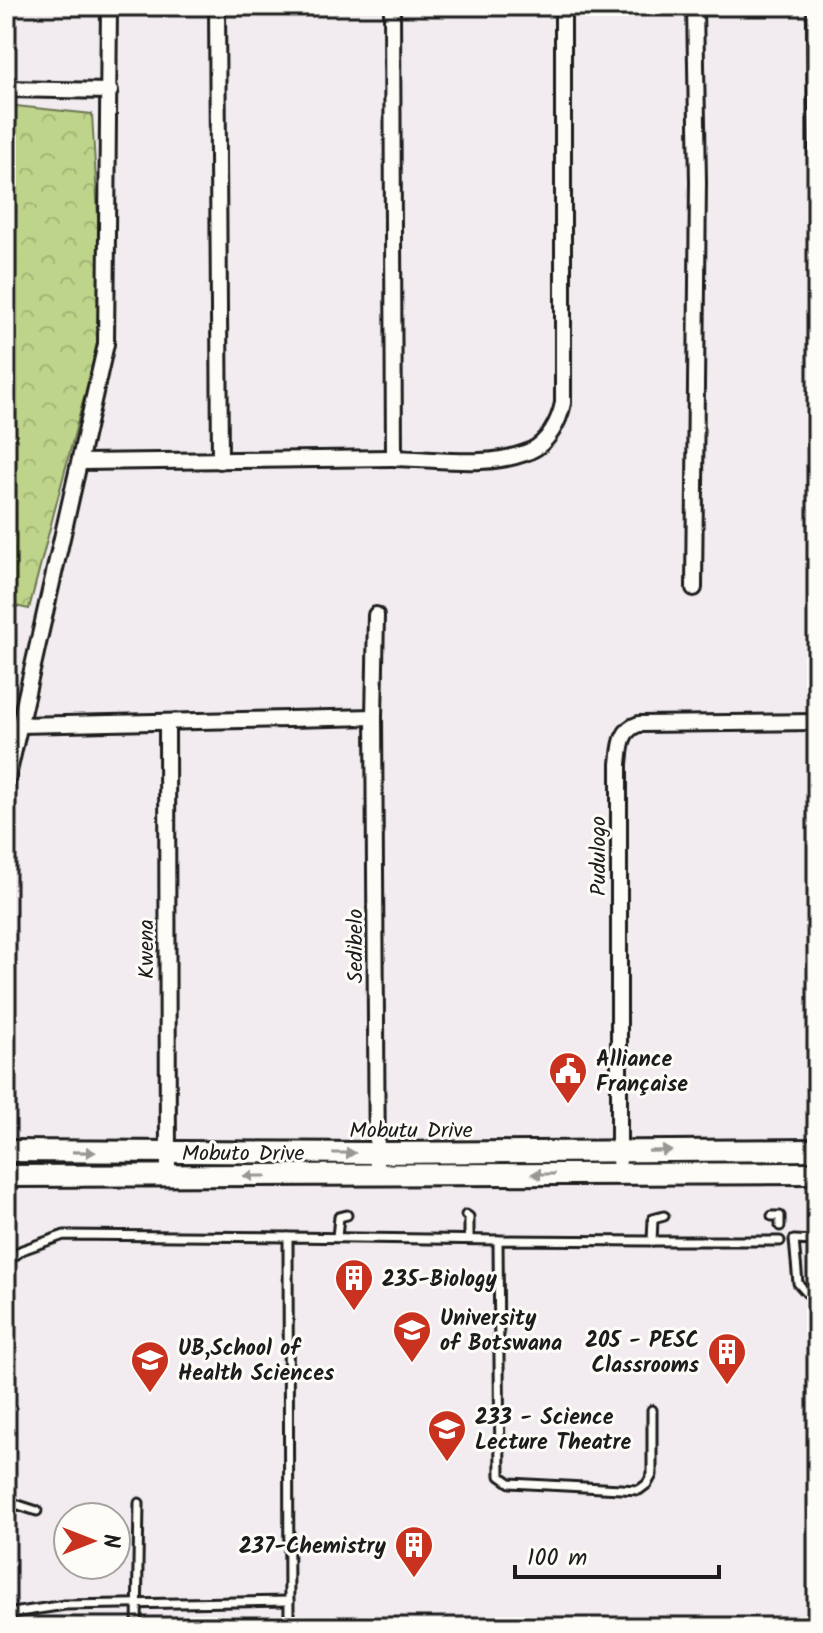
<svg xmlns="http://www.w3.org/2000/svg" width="823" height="1633" font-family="Kalam,sans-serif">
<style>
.forest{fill:url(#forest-crowns);stroke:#6d7853;stroke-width:2}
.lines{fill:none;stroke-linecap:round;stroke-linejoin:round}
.lane-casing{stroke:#1c1c1c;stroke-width:13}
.street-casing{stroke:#1c1c1c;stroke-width:20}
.secondary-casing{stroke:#1c1c1c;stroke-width:26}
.lane{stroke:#fdfcf7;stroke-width:7}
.street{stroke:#fdfcf7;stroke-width:14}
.secondary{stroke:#fdfcf7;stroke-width:20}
.oneway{fill:#989794}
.labels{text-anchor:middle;stroke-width:6;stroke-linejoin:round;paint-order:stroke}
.street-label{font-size:22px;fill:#1c1c1c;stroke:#fdfcf7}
.poi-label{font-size:22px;font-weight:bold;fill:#1c1c1c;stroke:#fdfcf7;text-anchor:start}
</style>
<defs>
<pattern id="forest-crowns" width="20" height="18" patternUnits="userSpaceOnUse" patternTransform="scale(2)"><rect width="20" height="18" fill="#bed48a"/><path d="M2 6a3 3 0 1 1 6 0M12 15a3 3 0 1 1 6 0" fill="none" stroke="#a3b576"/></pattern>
</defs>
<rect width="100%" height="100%" fill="#f2ecf1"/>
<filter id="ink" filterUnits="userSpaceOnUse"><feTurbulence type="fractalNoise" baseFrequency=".0125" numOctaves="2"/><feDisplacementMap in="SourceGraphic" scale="16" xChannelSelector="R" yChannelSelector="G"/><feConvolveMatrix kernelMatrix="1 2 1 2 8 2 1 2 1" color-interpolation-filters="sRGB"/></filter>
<g filter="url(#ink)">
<!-- forest -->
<path class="forest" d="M6,105l86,9 12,206 -75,289 -23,-5z"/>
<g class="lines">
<!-- lane casing -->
<g class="lane-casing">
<g id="lane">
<path d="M466,1215l3,2v22"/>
<path d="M664,1216l-11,3 -1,22h128"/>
<path d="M772,1216h8v10"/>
<path d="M337,1237l2,-20 8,-2"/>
<path d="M652,1241l-154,-1 2,236 10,7 129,7 8,-6 5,-9v-65"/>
<path d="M6,1262l16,-12 42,-15 224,2"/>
<path d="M807,1293l-9,-10 -4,-43 23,1"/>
<path d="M6,1501l31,10"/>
<path d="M6,1614l59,-9 224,-4"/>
<path d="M137,1627l2,-124"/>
<path d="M289,1627l-1,-390 210,3"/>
</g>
</g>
<!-- street casing -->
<g class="street-casing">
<g id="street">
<path d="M217,6l3,455"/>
<path d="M392,6l2,452"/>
<path d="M815,6l2,169"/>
<path d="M6,89l104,2"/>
<path d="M81,462c103,-1 207,-3 310,-4 44,0 97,11 139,-7 18,-8 29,-29 33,-48v-397"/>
<path d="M694,588l4,-406 -3,-176"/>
<path d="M376,615l-2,102 3,458"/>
<path d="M167,722l1,454"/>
<path d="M20,725l354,-8"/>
<path d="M6,785l100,-441 3,-338"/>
<path d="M619,1161v-397c2,-17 1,-34 20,-40l178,-2"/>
</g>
</g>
<!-- secondary casing -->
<g class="secondary-casing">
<g id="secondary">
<path d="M6,1151l371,2 440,-3"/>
<path d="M6,1176l811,-3"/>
</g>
</g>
<!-- lane -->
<use href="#lane" class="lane"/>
<!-- street -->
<use href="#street" class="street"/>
<!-- secondary -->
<use href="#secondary" class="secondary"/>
</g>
<!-- one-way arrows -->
<defs><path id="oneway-solid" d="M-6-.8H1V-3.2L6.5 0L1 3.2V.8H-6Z" transform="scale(2)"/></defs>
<g class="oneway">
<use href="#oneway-solid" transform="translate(660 1151) rotate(-1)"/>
<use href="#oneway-solid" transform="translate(84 1152) rotate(1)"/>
<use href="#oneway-solid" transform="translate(344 1153)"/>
<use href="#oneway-solid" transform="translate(543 1174) rotate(180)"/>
<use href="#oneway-solid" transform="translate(255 1176) rotate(180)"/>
</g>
</g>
<!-- icons -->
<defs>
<g id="civic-pin" transform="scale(2)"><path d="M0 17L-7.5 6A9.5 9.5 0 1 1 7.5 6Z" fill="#c8321e" stroke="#fdfcf7"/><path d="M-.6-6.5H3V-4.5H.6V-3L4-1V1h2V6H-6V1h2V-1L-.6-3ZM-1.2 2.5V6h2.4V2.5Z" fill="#fff"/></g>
<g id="building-pin" transform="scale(2)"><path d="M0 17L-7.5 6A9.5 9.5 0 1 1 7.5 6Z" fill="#c8321e" stroke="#fdfcf7"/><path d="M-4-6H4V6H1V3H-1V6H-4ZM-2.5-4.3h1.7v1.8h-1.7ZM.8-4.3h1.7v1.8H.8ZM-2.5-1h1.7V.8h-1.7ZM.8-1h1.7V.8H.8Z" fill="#fff"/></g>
<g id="university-pin" transform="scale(2)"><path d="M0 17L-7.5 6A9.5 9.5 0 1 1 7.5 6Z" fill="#c8321e" stroke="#fdfcf7"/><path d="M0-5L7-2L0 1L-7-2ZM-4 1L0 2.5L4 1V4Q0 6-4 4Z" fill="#fff"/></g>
<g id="school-pin" transform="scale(2)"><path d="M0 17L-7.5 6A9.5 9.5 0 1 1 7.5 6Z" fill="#c8321e" stroke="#fdfcf7"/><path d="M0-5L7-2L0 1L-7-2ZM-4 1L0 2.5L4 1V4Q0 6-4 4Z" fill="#fff"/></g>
</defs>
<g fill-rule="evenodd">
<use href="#civic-pin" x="568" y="1071"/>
<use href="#building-pin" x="354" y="1278"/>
<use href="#university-pin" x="412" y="1330"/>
<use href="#building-pin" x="727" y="1352"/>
<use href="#school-pin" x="150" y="1360"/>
<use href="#university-pin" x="447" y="1429"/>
<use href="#building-pin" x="414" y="1545"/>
</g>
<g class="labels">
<!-- street labels -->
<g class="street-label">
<text transform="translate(597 856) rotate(-90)" y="8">Pudulogo</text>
<text transform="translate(354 946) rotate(-90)" y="8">Sedibelo</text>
<text transform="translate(145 949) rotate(-90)" y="8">Kwena</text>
<text x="411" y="1137">Mobutu Drive</text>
<text x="243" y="1160">Mobuto Drive</text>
</g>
<!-- poi labels -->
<g class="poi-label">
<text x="596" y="1066">Alliance<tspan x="596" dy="25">Française</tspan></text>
<text x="382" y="1286">235-Biology</text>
<text x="440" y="1325">University<tspan x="440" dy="25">of Botswana</tspan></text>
<text x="699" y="1347" text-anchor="end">205 - PESC<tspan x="699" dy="25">Classrooms</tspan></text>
<text x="178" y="1355">UB,School of<tspan x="178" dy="25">Health Sciences</tspan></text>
<text x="475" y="1424">233 - Science<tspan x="475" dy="25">Lecture Theatre</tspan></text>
<text x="386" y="1553" text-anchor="end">237-Chemistry</text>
</g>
</g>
<!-- margin -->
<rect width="823" height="1633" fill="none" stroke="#fdfcf7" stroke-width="32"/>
<rect x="16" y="16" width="791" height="1601" fill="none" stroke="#1c1c1c" stroke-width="3" filter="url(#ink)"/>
<!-- north arrow -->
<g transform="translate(92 1541) rotate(90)"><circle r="38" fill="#fdfcf7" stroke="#a3a29f" stroke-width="2"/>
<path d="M0-6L14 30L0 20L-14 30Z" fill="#c8321e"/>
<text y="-12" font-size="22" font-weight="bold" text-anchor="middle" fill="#1c1c1c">N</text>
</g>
<!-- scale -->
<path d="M515 1565v12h204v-12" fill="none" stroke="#1c1c1c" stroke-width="4"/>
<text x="527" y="1565" font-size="24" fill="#1c1c1c" stroke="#fdfcf7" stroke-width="6" paint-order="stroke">100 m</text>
</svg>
